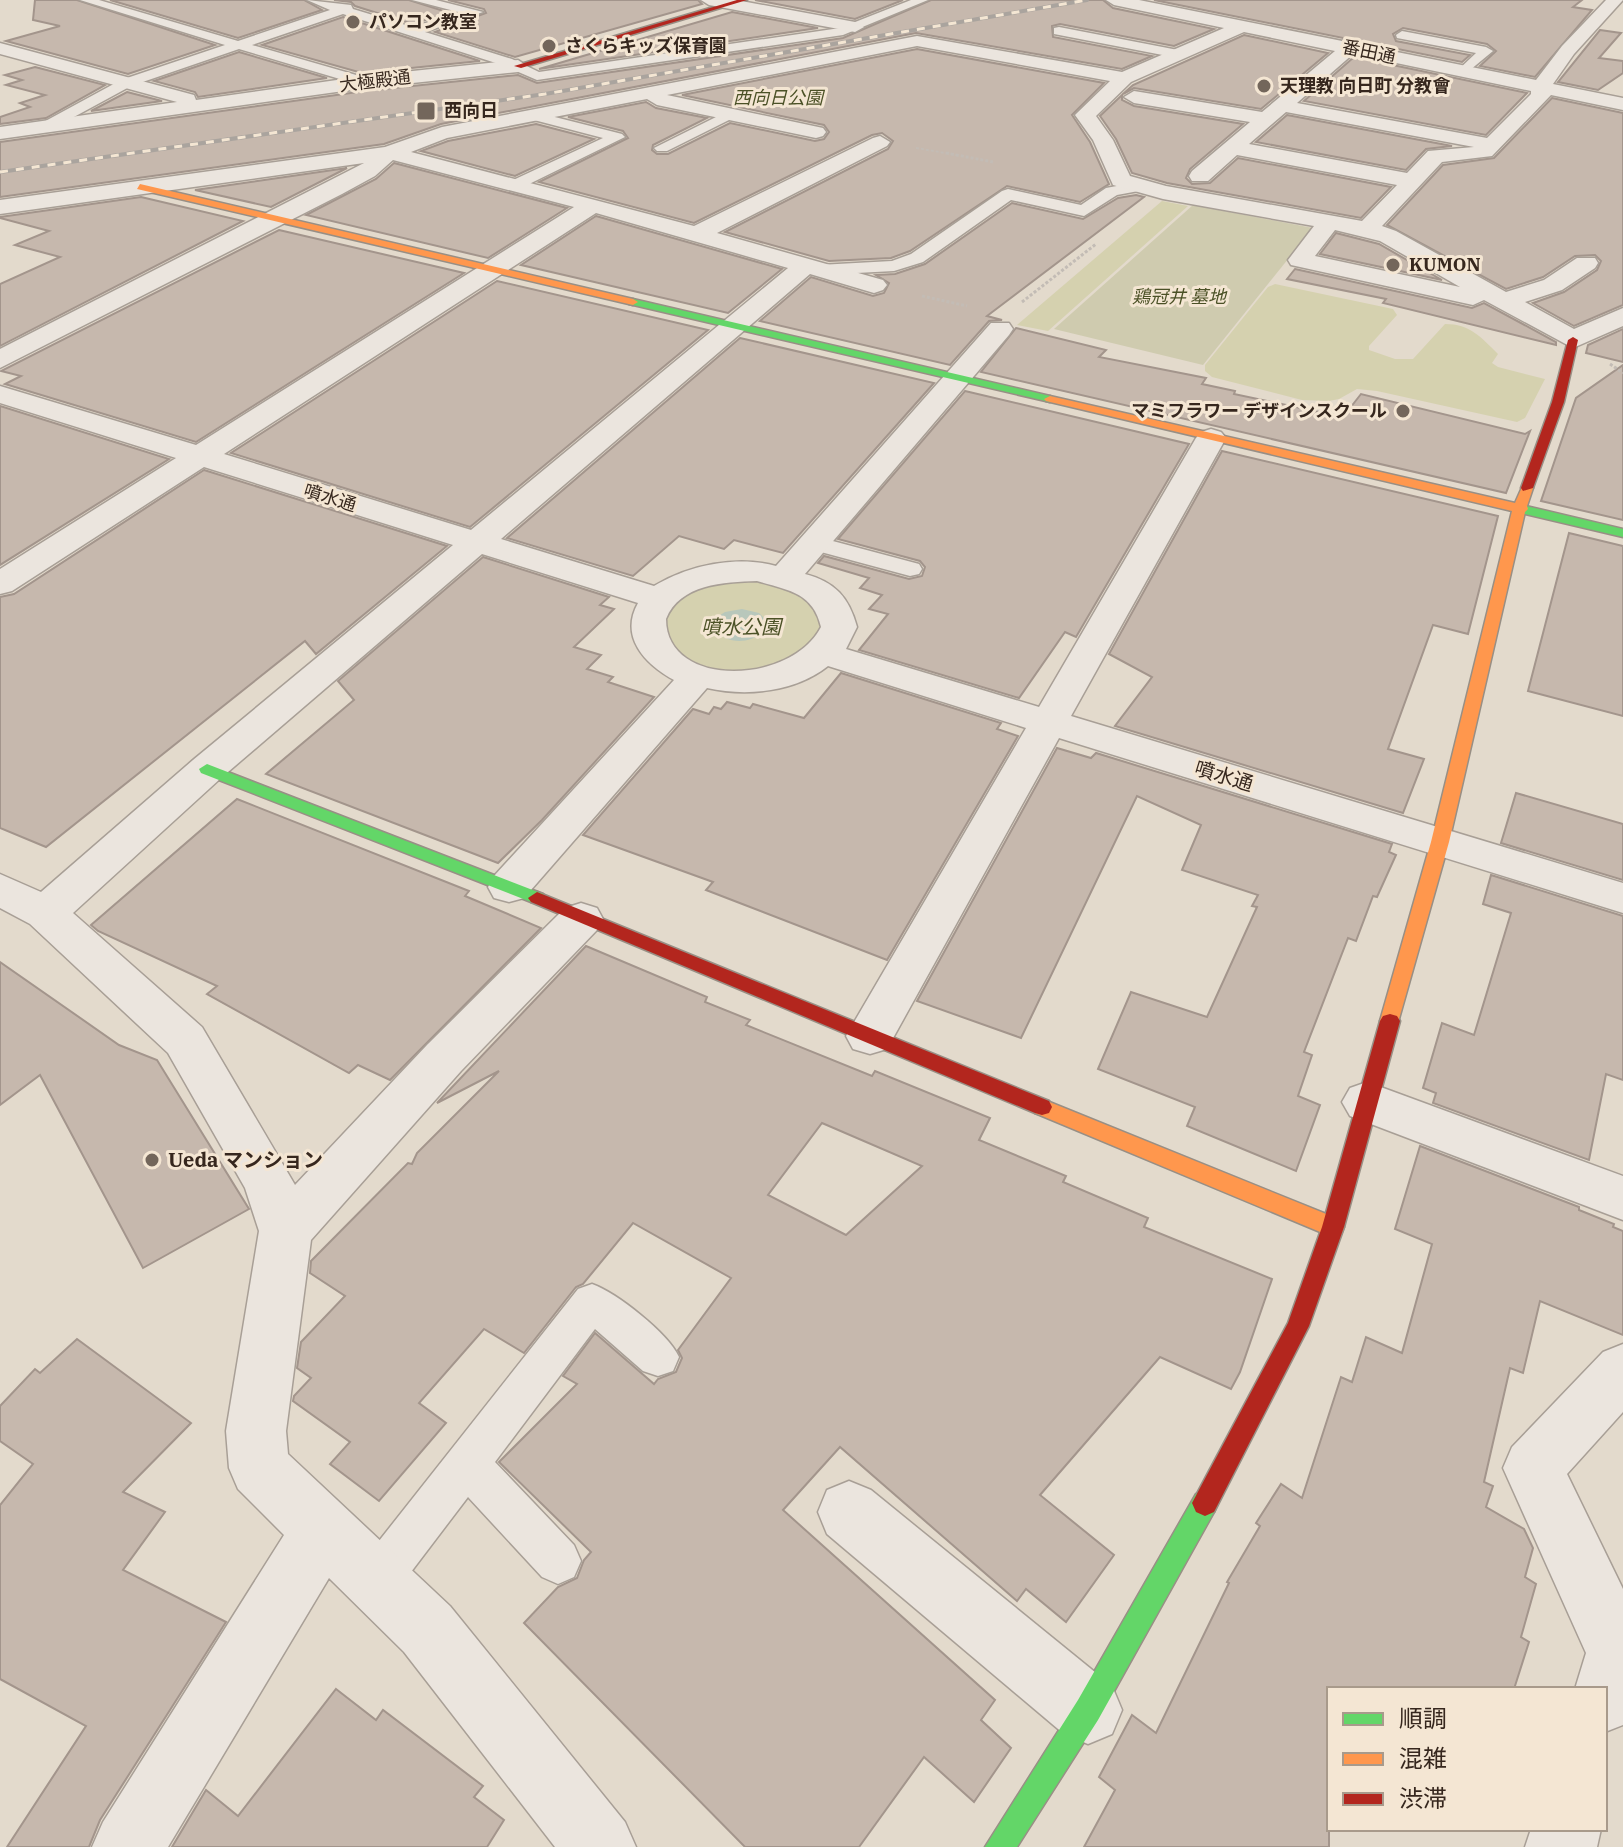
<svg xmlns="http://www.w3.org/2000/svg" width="1623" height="1847" font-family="'IBM Plex Serif','Noto Sans JP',serif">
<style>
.green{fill:#d5d1af}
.cemetery{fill:#cfcbaf}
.water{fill:#b8c7bb}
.building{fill:#c6b8ad;stroke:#a3958c;stroke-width:2;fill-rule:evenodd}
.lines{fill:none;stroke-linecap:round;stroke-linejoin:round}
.lane-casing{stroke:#a89f96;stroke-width:3}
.street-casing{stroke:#a89f96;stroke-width:3}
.fast-casing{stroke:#988f85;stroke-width:3}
.slow-casing{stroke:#988f85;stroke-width:3}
.jam-casing{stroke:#988f85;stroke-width:3}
.path-far1{stroke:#c3bcb5;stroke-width:2;stroke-dasharray:3 2;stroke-linecap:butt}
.path{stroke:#c3bcb5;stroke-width:3;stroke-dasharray:3 2;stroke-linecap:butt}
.lane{fill:#ebe5de;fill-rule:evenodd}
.street{fill:#ebe5de;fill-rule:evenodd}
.fast{fill:#63d668;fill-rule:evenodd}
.slow{fill:#ff974d;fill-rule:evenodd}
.jam{fill:#b3261e;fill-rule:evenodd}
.rail-casing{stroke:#aaa49e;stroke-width:4}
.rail{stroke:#f4e6d3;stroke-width:3;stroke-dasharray:8;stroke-linecap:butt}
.poi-dot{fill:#73665b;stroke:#f4e6d3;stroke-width:3}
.labels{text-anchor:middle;stroke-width:6;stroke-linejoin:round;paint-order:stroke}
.far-poi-label{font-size:18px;font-weight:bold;fill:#36271e;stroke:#f4e6d3;text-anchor:start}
.far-street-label{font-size:18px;fill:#36271e;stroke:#f4e6d3}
.far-park-label{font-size:18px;font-style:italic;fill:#4b5126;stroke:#f4e6d3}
.park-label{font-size:20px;font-style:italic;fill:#4b5126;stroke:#f4e6d3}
.street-label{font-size:20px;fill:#36271e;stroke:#f4e6d3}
.poi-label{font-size:20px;font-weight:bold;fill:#36271e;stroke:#f4e6d3;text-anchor:start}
</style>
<rect width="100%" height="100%" fill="#e3dacc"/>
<!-- green -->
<g class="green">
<path d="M1162,201l26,5 -140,125 -31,-6z"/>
<path d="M1275,284l118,25 4,6 -28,31v4l26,9h18l32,-35c25,0 36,13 53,30l-6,9 6,4 47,12 -20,39 -8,4 -140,-31 -20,-2 -18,10 -10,2 -27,-1 -90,-23 -7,-6v-6l63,-78z"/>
<path d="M743,580c12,1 25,1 36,5 33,10 62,44 25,71 -20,14 -72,20 -96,15 -11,-3 -23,-10 -33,-15l-15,-34c24,-36 42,-36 83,-42z"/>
</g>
<!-- cemetery -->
<path class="cemetery" d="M1193,205l120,23 -110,137 -149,-36z"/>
<!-- water -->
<path class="water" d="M742,609l17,4 8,8 -1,10c-18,13 -37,14 -54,-2l2,-10 11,-7z"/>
<!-- building -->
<g class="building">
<path d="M35,0h42l138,45 -87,29 -122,-33 54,-15 -27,-6z"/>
<path d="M110,0h194l18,10 -84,28z"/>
<path d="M334,0h75l41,13 -38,11 -57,-18 -4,-4z"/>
<path d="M448,0h250l4,4 -187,53 -80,-25 51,-19 -2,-4z"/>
<path d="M755,0h148l-48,19z"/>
<path d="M931,0h172l10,8 101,21 -40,17 -114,-22 -8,2 1,11 99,19 -30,13 -206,-36 -475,91 -57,20 -384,53v-55l365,-51 153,-16 19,8 306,-45z"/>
<path d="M1154,0h428l-9,7 19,3 -57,67 -55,-11 16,-15 -9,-7 -84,-16 -10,6 3,7 74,14 -8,7z"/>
<path d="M732,12l86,16 -279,41z"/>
<path d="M343,17l137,44 -118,12 -100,-28z"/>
<path d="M1600,30l21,3 -22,25 24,3v12l-25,17 -40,-8z"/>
<path d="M1244,35l84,18 -67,56 -127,-21 -11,6 10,-9z"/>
<path d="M917,49l187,34 -32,32 18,27 19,42 -29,18 -73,-16 -97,65 -19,7 -62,3 -104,-29 163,-83 5,-8 -11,-8 -10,2 -178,88 -155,-41 89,-44 -5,-7 -55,-14 78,-15 10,6 51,10 -54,27 -1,5 5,4h11l62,-31 85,18 9,-2 5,-7 -5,-7 -142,-30z"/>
<path d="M239,52l88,26 -129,19 -3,-5 -41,-11z"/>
<path d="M1354,57l173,36 -41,42 -182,-34z"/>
<path d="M35,67l70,18 -59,33 -46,6v-7l30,-10 -10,-4 25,-8 -39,-10 16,-5 -17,-5z"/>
<path d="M127,92l35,9 -71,10z"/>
<path d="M1122,95v5l12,6 109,18 -53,45 -4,9 6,6 18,-1 28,-25 153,29 -30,31 -194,-35 -35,-10 -16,-34 -16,-23z"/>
<path d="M1552,98l71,15v192l-49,21 -41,-23 31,-11 33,-22 4,-9 -6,-6 -20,1 -32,21 -37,12 -119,-64 56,-60 51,-7z"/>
<path d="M1287,115l165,31 -26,3 -20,21 -150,-28z"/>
<path d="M536,124l58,15 -79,37 -94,-25 27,-10z"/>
<path d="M394,163l173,45 -79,50 -182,-43 70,-36z"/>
<path d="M347,168l-76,39 -76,-17z"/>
<path d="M1136,195l8,2 -157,119 15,4 -13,1 -39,44 -190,-44 51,-44 62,19 11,-3 5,-10 -13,-8 19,-1 30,-10 87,-61 71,16 35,-21z"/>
<path d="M141,197l102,24 -243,125v-62l60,-27 -45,-12 34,-14 -49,-13v-1z"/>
<path d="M596,216l186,53 -54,44 -207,-48z"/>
<path d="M279,230l185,43 -268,169 -191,-58 16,-8 -20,-5z"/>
<path d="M1336,233l43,11 63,36 -122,-26z"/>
<path d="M1295,269l177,39 12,-5 72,39v3l-173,-42 3,-4 -99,-20z"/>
<path d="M497,281l211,49 -238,197 -239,-74z"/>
<path d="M1016,328l90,22 -7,7 107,21 -4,6 33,7 -1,3 109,23 18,-23 164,40 5,-3 -24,62 -525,-121z"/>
<path d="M1623,329v33l-37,-9 2,-8z"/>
<path d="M740,338l194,45 -151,170 -49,-13 -10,9 -45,-13 -46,40 -126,-38z"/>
<path d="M1623,365v155l-82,-19 35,-103z"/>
<path d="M965,391l224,53 -113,193 -11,-5 -46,66 -160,-48 29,-36 -19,-5 13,-14 -22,-7 9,-10 -51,-15 6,-7 85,23 13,-3 3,-9 -5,-6 -82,-22z"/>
<path d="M0,406l169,53 -169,106z"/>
<path d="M1222,451l276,65 -30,118 -35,-9 -45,124 36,10 -21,54 -288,-87 37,-49 -43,-23z"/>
<path d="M204,470l243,76 -131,108 -11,-13 -259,206 -46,-19v-231l14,-3z"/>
<path d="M1569,533l54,13v170l-95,-25z"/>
<path d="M483,557l126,40 -9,8 14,4 -40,38 27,8 -14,14 26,8 -5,5 46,15 -112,123 -44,43 -232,-89 88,-74 -16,-19z"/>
<path d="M841,673l160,50 -4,6 21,7 -131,224 -181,-70 7,-8 -130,-47 110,-126 16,5 5,-7 7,2 6,-7 23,6 3,-4 51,14z"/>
<path d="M1057,748l34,10 5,-5 296,91 -3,8 7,3 -19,42 -4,-1 -17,45 -8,-3 -44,114 8,3 -14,41 22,9 -24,66 -109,-45 8,-19 -97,-38 33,-77 76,25 50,-110 -5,-1 6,-11 -76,-25 19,-45 -64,-29 -116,242 -104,-37z"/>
<path d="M1516,793l107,31v56l-122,-37z"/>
<path d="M237,799l232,92 -4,5 76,32 -151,152 -32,-15 -9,8 -142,-79 10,-8 -119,-55 -7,-6z"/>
<path d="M1491,875l132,41v164l-17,-6 -17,86 -156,-57 3,-10 -13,-5 19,-65 32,12 37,-122 -28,-9z"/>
<path d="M586,946l121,51 -2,5 45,18 -4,5 126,51 3,-5 115,47 -11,22 87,36 -3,6 85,36 -4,9 128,52 -32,93 -9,17 -71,-32 -120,138 74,60 -48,67 -40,-33 -9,12 -177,-154 -57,63 212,190 -14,20 30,28 -37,54 -50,-45 -65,90h-114l-221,-224 34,-36 19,-9 7,-18 7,-8 -92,-90 78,-78 -14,-8 32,-43 59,51 4,-5 18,-7 6,-14 -4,-8 53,-72 -98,-55 -50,61 -7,3 -52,66 -40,-24 -65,74 27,20 -67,78 -49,-37 20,-22 -57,-41 1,-5 17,-18 -14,-10 4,-26 44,-46 -35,-23 1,-12 97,-98 4,1 5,-11 82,-82 -62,32zM822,1123l100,43 -76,69 -78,-40z"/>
<path d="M0,962l119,83 38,15 92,149 -106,59 -103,-193 -40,30z"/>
<path d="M1420,1146l159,61v3l35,14 -1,3 10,4v104l-83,-34 -17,72 -13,-5 -26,114 9,4 -7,21 38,22 9,19 -8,29 11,7 -15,53 8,5 -15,47h-185v158h-245l31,-57 -16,-13 33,-62 24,18 73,-150 -2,-1 33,-56 -4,-3 25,-39 21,14 39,-121 11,5 14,-45 36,16 30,-109 -37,-15z"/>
<path d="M77,1339l114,84 -68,69 42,20 -42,58 103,52 -126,198 -11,27h-82l79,-121 -86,-47v-174l33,-41 -33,-23v-35l35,-37 5,4z"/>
<path d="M336,1689l40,31 7,-10 100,76 -9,11 30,23 -17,27h-315l34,-57 32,26z"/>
</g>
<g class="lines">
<!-- lane casing -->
<g class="lane-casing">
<g id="lane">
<path d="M80,0h19l139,41 92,-31 -23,-10 44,5 2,4 59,18 50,-14 -50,-13h24l47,12 -58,20 87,27 27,13 301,-44 71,-28h17l-85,35 -306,45 -35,-15 -159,-51 -91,31 118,34v6h-10l-121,-36 -108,37 -81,44h-10v-6l81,-44 104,-35z"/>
<path d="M1059,27l119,23 7,4 -7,4 -124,-24v-6z"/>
<path d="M1402,31l84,16 7,4 -29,24 -7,-4 19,-18 -79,-15 -1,-3z"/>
<path d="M728,111l7,4 -2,3 -66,33h-10l-3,-3z"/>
<path d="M539,113l83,21 3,3 -104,51h-12v-6l94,-44 -69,-18 -2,-3z"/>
<path d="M1138,182l8,5 -2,3 -27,5 -33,21 -73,-16 -88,62 -29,9 -75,4 -9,-5 9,-5 73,-4 19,-7 91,-63 6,-2 73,16 25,-17z"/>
<path d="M814,536l105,28 3,5 -3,5 -9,2 -104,-28 -4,-5 4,-5z"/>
<path d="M592,1284c25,9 76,49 87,73l-6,14 -15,5 -15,-5 -48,-42 -100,133 79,83 7,16 -7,16 -16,7 -16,-7 -74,-80 -76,100 -16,7 -16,-7 -7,-16 7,-16 218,-276z"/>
</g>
</g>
<!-- street casing -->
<g class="street-casing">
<g id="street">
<path d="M701,0h35l119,22 9,5 -9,5 -146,-27z"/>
<path d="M1106,0h33l397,80 26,-34 44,-46h17l-49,54 -21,30 70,14v12l-72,-15 -59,61 -50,6 -60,64 14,5 110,61 38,-12 33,-22h18l3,5 -3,5 -33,22 -37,12 49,27 49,-21v18l-50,22 -89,-48 -11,5 -182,-40 -3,-5 26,-34 -151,-27 -50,-14 -20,-45 -18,-25 35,-34 -193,-35 -250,49 156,33 3,4 -3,4 -7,2 -159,-33 -10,-6 -200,39 -36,14 283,74 179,-88 7,-2 10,6 -3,4 -170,87 166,47 4,5 -4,5 -9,3 -64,-19 -309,265 153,47c35,-21 83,-31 122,-20l215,-243h18l4,6 -4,6 -204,239c30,8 44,23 52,53l-11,22 193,58 157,-269 5,-6 10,-3 10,3 5,6 -155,278 552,167v30l-564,-175 -172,311 -17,5 -17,-5 -7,-13 180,-308 -198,-62c-33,26 -81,31 -121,22l-183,210 -15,4 -15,-4 -6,-11 6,-11 180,-196c-29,-16 -55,-43 -36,-77l-156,-49 -261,224 -148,135 129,114 93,158 132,-140 138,-137 16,-5 16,5 6,11 -6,11 -136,141 -150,169 -25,191 2,23 162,152 175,216 11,25h-81l-151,-195 -75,-74 -161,269h-76l11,-25 181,-287 -46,-46 -9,-21 -3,-37 33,-200 -14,-43 -77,-135 -138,-129 -30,-16v-34l41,18 152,-132 260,-215 -249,-78 -192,124 -12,3v-25l176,-111 -176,-55v-17l196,59 378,-238 -181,-47 -18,16 -33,18 -342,174v-19l364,-186 -364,51v-14l385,-53 57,-20 475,-91 205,36 102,-44 -110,-23zM1244,32l91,19 -73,61 -128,-21 -10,6 10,6 116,19 -58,49 -3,5 3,5h16l29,-26 160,30 -35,36 -196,-35 -36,-10 -17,-36 -17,-24 35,-34zM1353,54l178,37v3l-44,44 -190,-35zM1286,112l188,35 -46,4 -21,22 -158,-29zM596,213l192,55 -317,262 -247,-76zM1335,230l45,11 80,46 -145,-31zM757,581c30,9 56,11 64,46 -30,58 -155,62 -155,-8 14,-35 58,-37 91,-38z"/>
<path d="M0,43l194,52 2,5 169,-24 153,-16 9,6 -9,6 -153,16 -365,51v-12l177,-25 -177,-48z"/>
<path d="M1367,1082l256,94v44l-273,-104 -8,-14 8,-14z"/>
<path d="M1623,1344v68l-56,62 56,115v136l-18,7v-43h-30l11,-36 -83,-185 9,-21 91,-95z"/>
<path d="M849,1481l22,9 241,196 10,24 -10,24 -24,10 -24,-10 -237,-200 -9,-22 9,-22z"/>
<path d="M1531,1829h70l-4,18h-72z"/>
</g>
</g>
<!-- fast casing -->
<g class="fast-casing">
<g id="fast">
<path d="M633,299l417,97 6,3 -6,3 -421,-98v-4z"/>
<path d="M1522,505l101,24v8l-106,-25v-6z"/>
<path d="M207,764l336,130 3,4 -3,4h-12l-330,-129 -2,-4z"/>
<path d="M1205,1490l9,4 4,9 -4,9 -116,208 -81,127h-32l93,-147 118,-206z"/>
</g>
</g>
<!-- slow casing -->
<g class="slow-casing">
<g id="slow">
<path d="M140,184l493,115 5,3 -5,3 -496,-116z"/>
<path d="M1050,396l465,107 8,-18 10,3 -6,18 1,3 -3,3 -76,330 -52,184h-14l-3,-5 51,-179 81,-331 -466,-110 -2,-2z"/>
<path d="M1042,1099l299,121 3,7 -3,7 -8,2 -8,-2 -290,-121 -3,-6 3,-6z"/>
</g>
</g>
<!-- jam casing -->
<g class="jam-casing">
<g id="jam">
<path d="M737,0h10l-226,68 -7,-2z"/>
<path d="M1573,337l5,3 -14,62 -31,86 -10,3 -2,-3 31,-86 16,-62z"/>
<path d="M537,892l512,209 3,6 -3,6 -7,2 -7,-2 -504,-211 -3,-4z"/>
<path d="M1390,1014l7,2 3,5 -56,206 -35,99 -95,186 -9,4 -9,-4 -4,-9 96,-180 34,-96 58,-206 3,-5z"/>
</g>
</g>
<!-- path-far1 -->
<path class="path-far1" d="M916,148l41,7"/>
<!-- path -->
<g class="path">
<path d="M946,153l47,9"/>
<path d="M922,296l45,10"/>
<path d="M1022,302l74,-58"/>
<path d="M1610,364l13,9"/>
</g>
<!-- lane -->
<use href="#lane" class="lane"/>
<!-- street -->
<use href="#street" class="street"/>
<!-- fast -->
<use href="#fast" class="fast"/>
<!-- slow -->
<use href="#slow" class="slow"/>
<!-- jam -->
<use href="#jam" class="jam"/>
<!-- rail casing -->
<g class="rail-casing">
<path id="rail" d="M0,172l545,-78 542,-94"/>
</g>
<!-- rail -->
<use href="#rail" class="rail"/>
</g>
<!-- markers -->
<g class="poi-dot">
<circle cx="353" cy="22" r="8"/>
<circle cx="549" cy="46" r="8"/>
<circle cx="1264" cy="86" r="8"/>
<rect x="416" y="101" width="20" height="20" rx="4"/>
<circle cx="1393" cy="265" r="8"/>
<circle cx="1403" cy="411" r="8"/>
<circle cx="152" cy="1160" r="8"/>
</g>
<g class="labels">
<!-- far-poi labels -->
<g class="far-poi-label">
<text x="369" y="28">パソコン教室</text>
<text x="565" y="52">さくらキッズ保育園</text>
<text x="1280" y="92">天理教 向日町 分教會</text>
<text x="444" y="117">西向日</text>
<text x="1409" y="271">KUMON</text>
<text x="1387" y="417" text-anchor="end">マミフラワー デザインスクール</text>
</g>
<!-- far-street labels -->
<g class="far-street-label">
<text transform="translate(1369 52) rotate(12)" y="6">番田通</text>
<text transform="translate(375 81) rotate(-7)" y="6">大極殿通</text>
<text transform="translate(330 498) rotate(17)" y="6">噴水通</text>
</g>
<!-- far-park labels -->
<g class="far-park-label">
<text x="778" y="104">西向日公園</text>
<text x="1179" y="303">鶏冠井 墓地</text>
</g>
<!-- park labels -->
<g class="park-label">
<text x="741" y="634">噴水公園</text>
</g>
<!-- street labels -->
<g class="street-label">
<text transform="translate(1224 776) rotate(17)" y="7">噴水通</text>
</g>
<!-- poi labels -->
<g class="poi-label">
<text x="168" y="1167">Ueda マンション</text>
</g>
</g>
<!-- legend -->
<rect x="1327" y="1687" width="280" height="144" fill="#f4e6d3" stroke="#a89a8b" stroke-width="2"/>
<rect x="1343" y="1713" width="40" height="12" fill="#63d668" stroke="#a89a8b" stroke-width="2"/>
<text x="1399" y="1727" font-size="24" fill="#36271e">順調</text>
<rect x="1343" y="1753" width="40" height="12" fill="#ff974d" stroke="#a89a8b" stroke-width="2"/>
<text x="1399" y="1767" font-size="24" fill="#36271e">混雑</text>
<rect x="1343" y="1793" width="40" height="12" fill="#b3261e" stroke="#a89a8b" stroke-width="2"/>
<text x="1399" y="1807" font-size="24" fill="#36271e">渋滞</text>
</svg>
